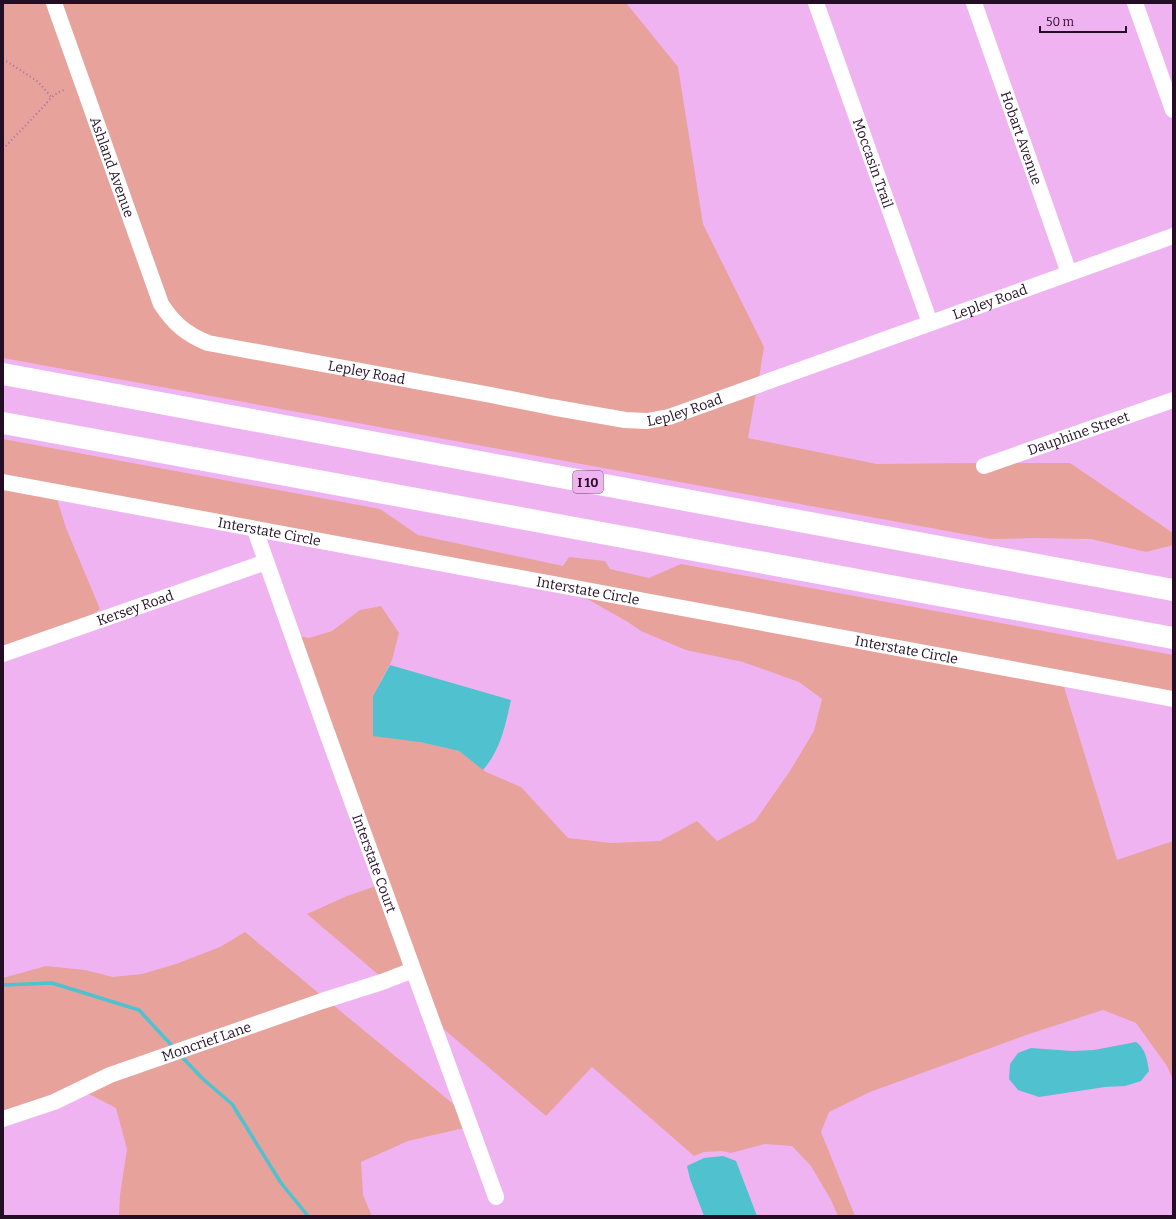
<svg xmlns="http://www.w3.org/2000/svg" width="1176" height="1219" font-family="Bitter,serif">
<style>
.green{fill:#e7a29b}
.water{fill:#50c1ce}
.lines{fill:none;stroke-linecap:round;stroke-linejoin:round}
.stream{stroke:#50c1ce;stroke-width:3.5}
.path{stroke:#9f72a0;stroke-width:2;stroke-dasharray:1 3;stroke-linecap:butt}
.minor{stroke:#fff;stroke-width:16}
.highway{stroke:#fff;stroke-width:22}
.labels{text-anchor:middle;stroke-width:3.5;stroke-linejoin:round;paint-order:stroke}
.shield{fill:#f0b3f1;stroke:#614062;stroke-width:1}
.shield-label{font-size:13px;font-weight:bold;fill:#240e25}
.street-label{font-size:14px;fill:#240e25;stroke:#f0b3f1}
</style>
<rect width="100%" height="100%" fill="#f0b3f1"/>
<!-- green -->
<g class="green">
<path d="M3,3h45l123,324 454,100 131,-34 -8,45 129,26 100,-1 4,11 32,-11h57l103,70v12l-27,7 -55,-13 -56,-1 -44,1 -988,-181z"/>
<path d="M60,3l567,1 51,63 25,157 61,123 -5,31 -92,32 -21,4h-21l-416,-77 -24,-12 -19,-23z"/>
<path d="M3,439l377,70 38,26 145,31 6,-9 36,4 5,8 39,9 32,-14 492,91v38l-1170,-217z"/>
<path d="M3,489l54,10 9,29 34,81 -11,8 -86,30z"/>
<path d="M582,596l591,110 -109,-19 53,173 56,-19v239l-6,-14 -31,-43 -33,-13 -74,24 -159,58 -41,20 -8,20 34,84h-17l-7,-16 -20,-34 -19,-20 -27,-2 -34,9 -9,-2 -18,1 -10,4 -102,-89 -46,49 -106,-90 -141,-390 10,2 23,-7 28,-21 21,-4 18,27 -7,27 -19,36 47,46 39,9 27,21 35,15 47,51 43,5 49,-2 37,-20 20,20 38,-20 35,-50 24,-40 8,-32 -23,-17 -56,-20 -57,-12 -45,-19 -13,-9z"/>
<path d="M376,886l29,80 -25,10 -73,-62 40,-18z"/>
<path d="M245,932l76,63 -270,101 -48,15v-133l43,-12 39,4 28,7 29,-3 34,-10 44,-17z"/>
<path d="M333,1005l124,102 7,21 -56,13 -47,21 2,33 9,21h-253l1,-21 7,-46 -11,-41 -29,-15 26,-12z"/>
</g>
<!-- water -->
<g class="water">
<path d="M390,665l121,35c-6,26 -10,49 -28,70l-24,-19 -39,-9 -47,-6v-40z"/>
<path d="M1136,1042c10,7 11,18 13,29l-8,10 -16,5 -20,1 -66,10 -21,-7 -9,-11 1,-15 8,-11 13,-5 41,3 22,-1z"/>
<path d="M723,1156l13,5 21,55h-53l-14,-37 -3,-13 17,-8z"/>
</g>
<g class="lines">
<!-- stream -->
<g class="stream">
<path d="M3,985l49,-2 87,27 35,38"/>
<path d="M180,1055l24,25 28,24 49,79 27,33"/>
</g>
<!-- path -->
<g class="path">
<path d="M3,59l34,22 4,4 11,13"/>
<path d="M3,149l42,-44c4,-6 12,-13 19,-15"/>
</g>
<!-- minor -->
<g class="minor">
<path id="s1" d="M54,3l107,301c13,20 25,30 47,39l283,52 60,12 74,13 22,1 22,-4 504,-181"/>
<path id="s2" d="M816,3l114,320"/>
<path id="s3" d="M974,3l95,270"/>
<path d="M1135,3l38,107"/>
<path id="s4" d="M984,466l189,-66"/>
<path id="s5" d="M3,482l1170,217"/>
<path id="s6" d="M255,530l71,200 170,467"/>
<path id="s7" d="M3,654l263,-92"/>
<path id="s8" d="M3,1119l51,-17 56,-27 212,-74 60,-19 31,-12"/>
</g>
<!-- highway -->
<g class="highway">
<path d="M3,374l1170,216"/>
<path d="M3,423l1170,215"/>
</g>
</g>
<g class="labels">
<!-- shield labels -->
<rect class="shield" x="573" y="471" width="30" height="22" rx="3"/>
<g class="shield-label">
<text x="588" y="487">I 10</text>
</g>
<!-- street labels -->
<g class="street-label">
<text dy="5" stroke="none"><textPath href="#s3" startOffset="143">Hobart Avenue</textPath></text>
<text dy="5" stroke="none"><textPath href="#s2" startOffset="170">Moccasin Trail</textPath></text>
<text dy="5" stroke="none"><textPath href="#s1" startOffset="174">Ashland Avenue</textPath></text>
<text dy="5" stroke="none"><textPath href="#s1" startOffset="1191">Lepley Road</textPath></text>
<text dy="5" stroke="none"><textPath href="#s1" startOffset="543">Lepley Road</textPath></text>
<text dy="5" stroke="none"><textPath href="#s1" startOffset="867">Lepley Road</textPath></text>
<text dy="5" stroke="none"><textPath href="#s4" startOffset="100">Dauphine Street</textPath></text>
<text dy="5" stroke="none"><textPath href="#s5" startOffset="271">Interstate Circle</textPath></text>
<text dy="5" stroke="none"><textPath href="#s5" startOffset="595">Interstate Circle</textPath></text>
<text dy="5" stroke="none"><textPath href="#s7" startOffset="140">Kersey Road</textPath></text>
<text dy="5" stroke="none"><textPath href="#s5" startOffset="919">Interstate Circle</textPath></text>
<text dy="5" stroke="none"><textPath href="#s6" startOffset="354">Interstate Court</textPath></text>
<text dy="5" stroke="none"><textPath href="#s8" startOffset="218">Moncrief Lane</textPath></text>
</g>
</g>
<!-- border -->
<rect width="1176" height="1219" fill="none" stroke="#240e25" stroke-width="8"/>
<!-- scale -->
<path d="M1040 26v6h86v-6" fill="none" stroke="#240e25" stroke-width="2"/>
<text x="1046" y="26" font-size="12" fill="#240e25" stroke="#f0b3f1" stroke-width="3" paint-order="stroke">50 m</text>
</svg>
